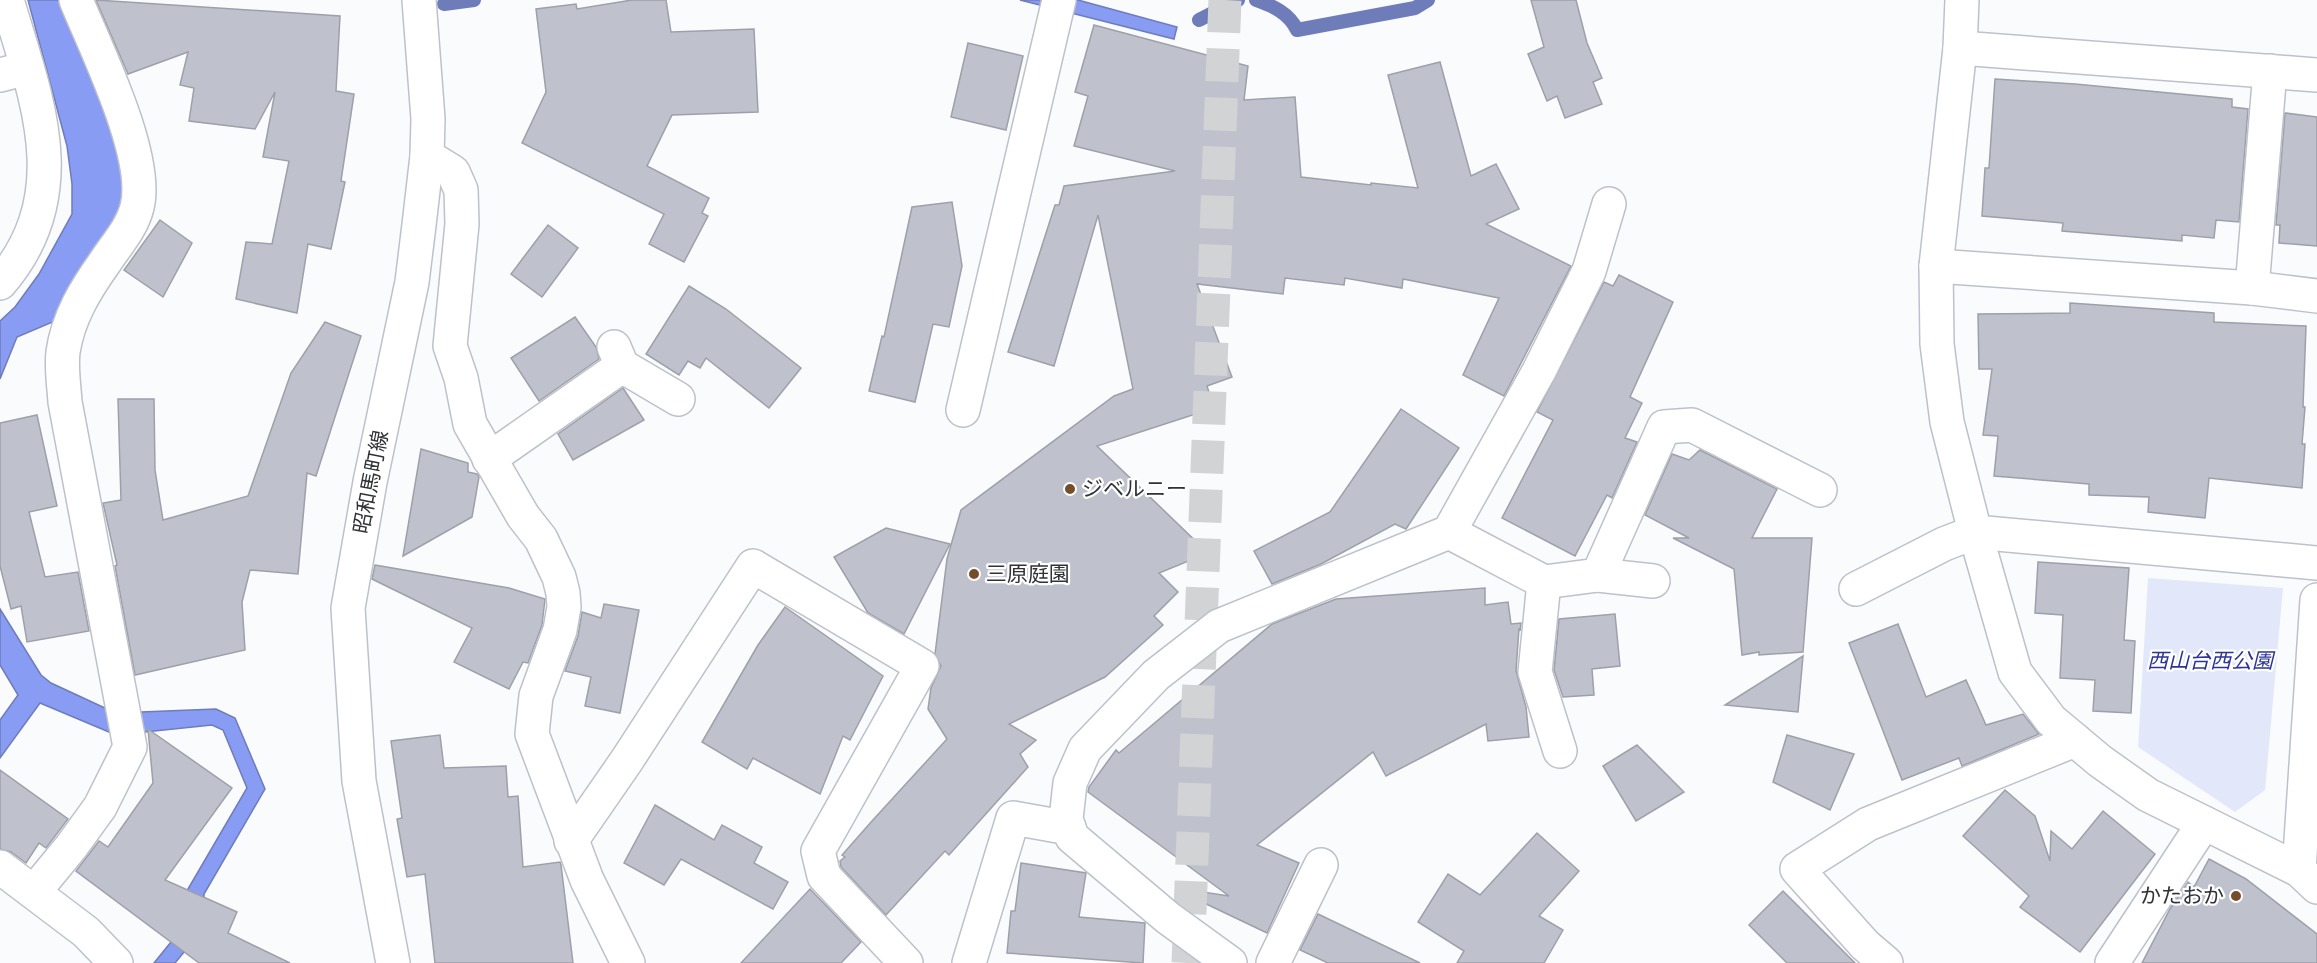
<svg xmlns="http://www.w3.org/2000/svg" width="2317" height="963" font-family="Lora,'Noto Sans JP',serif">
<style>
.green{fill:#e2e8fa}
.water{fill:#889cf3;stroke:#6e7cba;stroke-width:1.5}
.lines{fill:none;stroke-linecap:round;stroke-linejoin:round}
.stream{stroke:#6e7cba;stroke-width:14}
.building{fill:#bfc2cd;stroke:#9da0a9;stroke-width:1.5}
.highway-tunnel{stroke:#d2d3d5;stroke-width:33;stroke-dasharray:33 16;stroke-linecap:butt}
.minor-casing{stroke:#bec1cb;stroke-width:36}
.major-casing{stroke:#bec1cb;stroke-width:36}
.minor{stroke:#fff;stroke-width:33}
.major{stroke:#fff;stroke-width:33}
.poi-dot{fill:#744e2a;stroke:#fff;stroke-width:2}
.labels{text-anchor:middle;stroke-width:4.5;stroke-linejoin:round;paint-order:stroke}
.street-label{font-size:21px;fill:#313236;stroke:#fff}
.poi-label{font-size:21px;fill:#313236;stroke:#fff;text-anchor:start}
.park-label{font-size:21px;font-style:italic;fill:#2d3497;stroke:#fff}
</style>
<rect width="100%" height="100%" fill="#fafbfd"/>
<!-- green -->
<path class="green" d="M2148,578l135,10 -18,202 -30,22 -97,-65z"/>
<!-- water -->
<g class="water">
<path d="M28,0h37l53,140 9,44 -12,43 -60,94 -38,16 -17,42v-58l15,-14 24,-33 33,-60v-30l-5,-38z"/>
<path d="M1020,0h58l99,27 -3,12z"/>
<path d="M0,609l41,66 10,8 56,26 34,3 75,-3 19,9 30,71 -61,105v21l-20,37 -9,11h-21l17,-21 17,-31v-22l59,-101 -24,-58 -11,-5 -96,10 -76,-32 -40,55v-38l18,-25 -18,-30z"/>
</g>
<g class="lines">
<!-- stream -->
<g class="stream">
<path d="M1256,0c17,6 33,13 41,30l118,-22 13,-8"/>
<path d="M444,4l30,-4"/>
<path d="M1199,20l39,-20"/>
</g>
</g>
<!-- building -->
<g class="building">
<path d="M96,0l244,16 -4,75 18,3 -13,87 4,1 -14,67 -23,-5 -11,69 -61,-14 10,-57 26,2 17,-83 -26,-4 12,-65 -20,37 -66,-8 5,-33 -14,-3 8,-33 -60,22z"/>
<path d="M632,0h34l5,32 83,-3 4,83 -86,3 -25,51 62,32 -7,15 6,3 -24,46 -35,-18 15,-30 -142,-71 24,-51 -10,-83 40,-5 1,5z"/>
<path d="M1531,0h45l11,43 15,35 -9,4 9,22 -37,14 -8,-22 -10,5 -19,-47 16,-7z"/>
<path d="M1094,25l154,41 -4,34 51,-3 6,80 70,8v-2l47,5 -30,-113 52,-13 31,114 25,-12 23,45 -33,15 85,42 -67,130 -41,-21 36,-77 -96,-19 -1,9 -57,-10 -1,7 -59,-7 -2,16 -86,-10 35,93 -25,9 7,22 -117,38 111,107 -49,20 19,19 -24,24 9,9 -58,52 -96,47 27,16 -16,14 8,13 -79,88 -4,-4 -59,64 -45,-48 -1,-6 5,-4 -3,-2 30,-34 75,-82 -19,-30 3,-21 10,-22 -6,-12 12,-95 14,-49 153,-114 19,-7 -35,-174 -44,151 -46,-14 47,-147h4l5,-19 111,-15 -101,-25 14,-50 -13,-4z"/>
<path d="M968,43l55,13 -17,74 -55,-13z"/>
<path d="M1995,79l80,5 157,15v8l16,2 -9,113 -23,-2 -2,18 -32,-3v6l-120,-10 1,-8 -81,-7 3,-48h4z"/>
<path d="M2285,113l32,4v129l-38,-3 1,-18h-4z"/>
<path d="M952,202l10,64 -13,61 -16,-3 -18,78 -46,-11 13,-55 2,1 28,-130z"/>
<path d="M160,220l32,23 -29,54 -39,-27z"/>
<path d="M548,225l30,23 -36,49 -31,-23z"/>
<path d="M1619,275l54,27 -43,95 12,6 -17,35 12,4 -25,56 -5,-3 -32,61 -73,-38 51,-98 -16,-8 67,-130 9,4z"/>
<path d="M689,286l37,23 75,59 -32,40 -63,-50 -6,10 -12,-7 -9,14 -33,-21z"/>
<path d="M2070,303l144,10v9l92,4 -3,81h2l-3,37h3l-3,44 -93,-10 -4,40 -57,-6 1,-15 -60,-2v-11l-95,-8 4,-40 -15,-1 9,-66h-13l-1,-55 92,-1z"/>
<path d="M575,317l21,30 3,12 -60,42 -28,-43z"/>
<path d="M325,322l36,14 -45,140 -9,-3 -9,101 -48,-4 -8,32 3,48 -110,25 -20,-109 2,-1 -14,-62 18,-3 -3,-101h36l1,71 8,50 85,-24 43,-123z"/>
<path d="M623,388l21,32 -71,40 -15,-26z"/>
<path d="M1401,409l58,39 -53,81 -11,-5 -74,40 -49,20 -18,-33 76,-39z"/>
<path d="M37,415l20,91 -28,6 16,65 33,-5 11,59 -62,11 -6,-36 -10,3 -11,-43v-143z"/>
<path d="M421,449l47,14v9l9,2 2,3 -7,40 -69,39z"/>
<path d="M1700,450l77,39 -25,49h60l-9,114 -44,3v-3l-17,3 -8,-86 -61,-31h16l-44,-23 27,-61 17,6z"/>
<path d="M886,528l64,16 -46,90 -36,-21 -34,-56z"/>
<path d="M2038,562l91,6 -5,72 11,1 -4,72 -38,-2 2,-31 -35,-2 3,-63 -28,-2z"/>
<path d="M375,565l134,23 36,11 -3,26 -14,38 -5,-1 -14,27 -55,-27 18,-34 -100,-49z"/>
<path d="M1485,588v17l23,-3 3,22 10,-1 -1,8 -1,-3 -3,43 10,36 3,30 -41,4 -2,-17 -100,52 -13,-24 -116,93 42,18 -32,70 -67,-32 3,-9 26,4 -141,-104 1,-5 27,-37 3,3 153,-129 64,-25z"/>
<path d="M604,604l35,6 -19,103 -35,-7 6,-29 -26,-6 13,-35 4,-24 19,6z"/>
<path d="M785,607l98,69 -33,64 -7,-4 -23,58 -67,-36 -6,11 -45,-27 56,-97z"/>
<path d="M1615,614l5,52 -28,3 2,26 -31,2 -9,-27 5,-51z"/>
<path d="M1898,624l28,73 40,-17 20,45 37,-11 16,20 -77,32 -3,-8 -57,22 -53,-137z"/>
<path d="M1803,656l-5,56 -73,-7z"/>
<path d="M148,729l84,59 -67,92 72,32 -9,21 62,30h-91l-123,-92 23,-30 9,6 45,-64z"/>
<path d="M440,735l4,33 62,-2 2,31 10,-1 5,71 37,-5 1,3 12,98h-138l-10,-89 -18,3 -10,-58 5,-1 -11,-77z"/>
<path d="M1787,735l67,19 -24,56 -57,-28z"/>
<path d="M1637,745l47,47 -48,29 -33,-55z"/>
<path d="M0,770l68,49 -22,29 -7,-5 -13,20 -15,-11 -11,-3z"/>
<path d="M2005,790l30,26 15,45 1,-30 21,18 31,-38 52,43 -75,98 -60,-45 9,-11 -66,-60z"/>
<path d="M655,805l59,35 8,-15 40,22 -8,16 34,19 -15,27 -92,-50 -17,26 -40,-22z"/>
<path d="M1537,833l42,38 -40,45 24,14 -19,33h-87l7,-12 -46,-29 30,-48 32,21z"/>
<path d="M2209,859l37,20 71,55v29h-175l28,-54 18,-27 6,5z"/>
<path d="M1021,863l65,10 -7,44 66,6 -2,40 -136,-10 4,-42h4z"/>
<path d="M810,889l51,53 -20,21h-100z"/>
<path d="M1783,891l72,72h-68l-38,-38z"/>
<path d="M1318,914l102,49h-92l-28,-13z"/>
</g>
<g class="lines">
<!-- highway-tunnel -->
<path class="highway-tunnel" d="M1188,963l37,-963"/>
<!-- minor casing -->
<g class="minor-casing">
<g id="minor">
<path d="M1962,0l-2,48 -24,218 1,78 10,78 28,110 40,140 36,48 49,41 48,34 151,75 18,17"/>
<path d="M1960,48l357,27"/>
<path d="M0,75l27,-7"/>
<path d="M427,156l26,16 8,18 1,34 -12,122 11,32 9,46 53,92 18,23 18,38 4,16 1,14 -4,23 -24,66 -4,38 55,146 41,83"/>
<path d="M1936,266l316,22 65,8"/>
<path d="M0,283c77,-89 36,-185 7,-283"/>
<path d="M2252,288l18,-217"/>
<path d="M614,347l8,19 56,33"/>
<path d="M963,410l96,-410"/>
<path d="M489,459l133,-93"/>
<path d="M1449,532l95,50 54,-7 66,-148 28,-2 128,65"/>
<path d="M1598,575l55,6"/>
<path d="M1544,582l-9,90 25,79"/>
<path d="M1856,589l88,-45 31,-12 342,31"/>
<path d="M571,841l56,-81 126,-194 169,100 -104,185 6,25 82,87"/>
<path d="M0,867l86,65 30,31"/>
<path d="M2299,870l18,-270"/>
<path d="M34,892l37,-45 29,-40 30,-60 -65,-345c-1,-16 -4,-34 -2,-50 5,-34 22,-62 42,-90 11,-17 27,-34 32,-55 13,-50 -41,-158 -61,-207"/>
<path d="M969,963l44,-145 56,10"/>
<path d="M1230,963l-62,-45 -96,-81 -6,-18 4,-36 15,-34 71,-74 63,-49 230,-94 90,-161 50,-100 20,-67"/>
<path d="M1273,963l48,-98"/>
<path d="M1886,963l-21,-18 -68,-76 71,-45 207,-84"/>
<path d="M2112,963l92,-140"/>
</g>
</g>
<!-- major casing -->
<g class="major-casing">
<path id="major" d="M393,963l-34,-182 -11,-173 22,-126 42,-200 7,-57 8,-69 1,-37 -9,-119"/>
</g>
<!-- minor -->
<use href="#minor" class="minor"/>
<!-- major -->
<use href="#major" class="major"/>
</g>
<!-- markers -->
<g class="poi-dot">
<circle cx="1070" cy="489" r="6"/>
<circle cx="974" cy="574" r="6"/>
<circle cx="2236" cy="896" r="6"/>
</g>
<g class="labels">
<!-- street labels -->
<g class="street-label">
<text transform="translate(371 482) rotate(-79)" y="7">昭和馬町線</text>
</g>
<!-- poi labels -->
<g class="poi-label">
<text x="1082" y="496">ジベルニー</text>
<text x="986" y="581">三原庭園</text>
<text x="2224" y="903" text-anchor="end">かたおか</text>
</g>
<!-- park labels -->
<g class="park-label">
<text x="2210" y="668">西山台西公園</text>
</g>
</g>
</svg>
